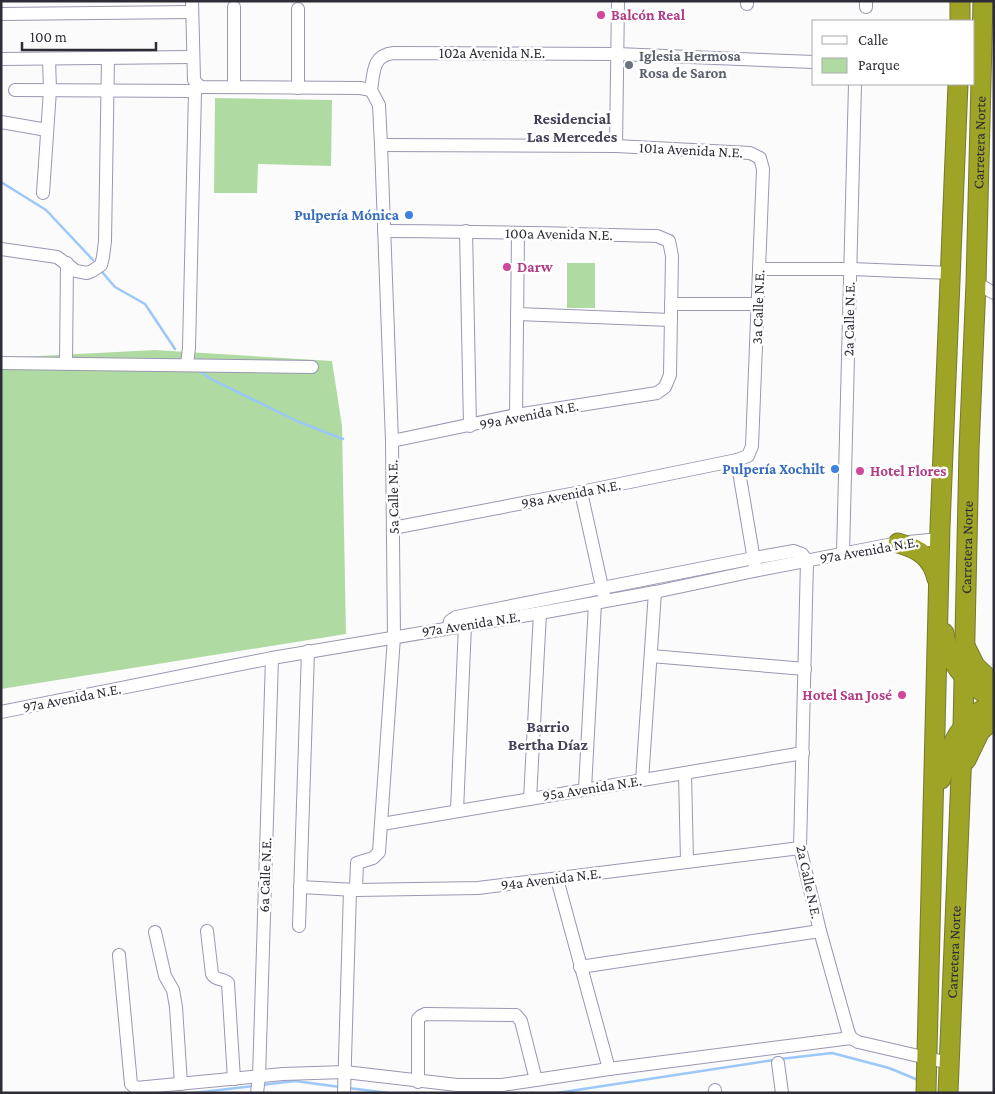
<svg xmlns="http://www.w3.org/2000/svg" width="995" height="1094" font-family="'Crimson Pro',serif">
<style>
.green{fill:#afdba3}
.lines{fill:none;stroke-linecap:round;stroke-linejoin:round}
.stream{stroke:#9bc7f9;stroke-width:2.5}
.minor-casing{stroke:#9a97b2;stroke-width:14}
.highway-casing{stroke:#767a2c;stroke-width:21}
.minor{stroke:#fff;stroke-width:12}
.highway{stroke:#9ea426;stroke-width:19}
.hotel-dot{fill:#d1479c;stroke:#fff;stroke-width:2}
.worship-dot{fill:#6b7280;stroke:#fff;stroke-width:2}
.shop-dot{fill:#3f7fe0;stroke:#fff;stroke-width:2}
.labels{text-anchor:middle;stroke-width:5;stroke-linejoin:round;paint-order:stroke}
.hotel-label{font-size:15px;font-weight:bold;fill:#b23c85;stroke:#fff;text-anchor:start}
.street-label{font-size:15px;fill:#2d2c37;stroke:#fff}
.worship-label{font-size:15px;font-weight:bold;fill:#5b616d;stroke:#fff;text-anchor:start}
.shop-label{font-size:15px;font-weight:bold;fill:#366cbe;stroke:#fff;text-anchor:end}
.neighbourhood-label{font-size:16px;font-weight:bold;fill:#434058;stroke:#fff}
</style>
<rect width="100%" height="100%" fill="#fbfbfb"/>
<!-- green -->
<g class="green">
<path d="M215,98l117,2 -1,66 -73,-2 -1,29h-43z"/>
<rect x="567" y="263" width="28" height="45"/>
<path d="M155,350l177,11 10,65 4,208 -345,55v-331z"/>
</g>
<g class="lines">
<!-- stream -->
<g class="stream">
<path d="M1,182l45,28 47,50"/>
<path d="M102,272l13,15 30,17 30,45"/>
<path d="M198,370l13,9 88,43 44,17"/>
<path d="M780,1059l52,-6 57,15 29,12"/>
<path d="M261,1085l34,-4 45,6"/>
<path d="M348,1088l41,5"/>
<path d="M193,1093l61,-7"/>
<path d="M557,1093l217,-33"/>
</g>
<!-- minor casing -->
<g class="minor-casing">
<g id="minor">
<path d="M192,1l2,79 4,5"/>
<path d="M866,1v6"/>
<path d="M747,4v-3"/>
<path d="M234,7v80"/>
<path d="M1,14l191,-2"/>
<path d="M1,59l191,-2"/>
<path d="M198,85l4,2 158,1 11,2"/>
<path d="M298,88v-79"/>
<path d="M15,90l180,1"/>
<path d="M371,90c3,-18 1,-35 23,-37l223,1 197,8"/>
<path d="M1,122l46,8"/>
<path d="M381,145l235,1 134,7 10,5 3,11 -11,277 -4,10 -11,4 -156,32 -188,36"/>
<path d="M616,146l2,-145"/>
<path d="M43,193l7,-103 -1,-31"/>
<path d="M384,231c91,0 182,3 273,5l12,5 3,15 -2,119 -5,12 -8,6 -141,22 -124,26"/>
<path d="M466,231l4,195"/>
<path d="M1,249l56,8 19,14 11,2 5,-2 9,-6 2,-8 2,-16 3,-183"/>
<path d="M759,269h92l100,4"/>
<path d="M976,283l18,10"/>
<path d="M671,304h87"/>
<path d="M517,314l154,6"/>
<path d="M1,363l311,4"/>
<path d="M66,363l1,-100"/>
<path d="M187,364l2,-16 6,-257 3,-6"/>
<path d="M516,415l2,-181"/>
<path d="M737,460l18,106"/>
<path d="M581,492l23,104"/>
<path d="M843,553l12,-469"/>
<path d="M449,627l1,-6 6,-4 298,-59 40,-7 8,3 5,7 -7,287 20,83 28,100 3,7 7,4 91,21"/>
<path d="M651,656l154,13"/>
<path d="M1,712l271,-54 268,-45 115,-21 104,-22 139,-27 42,-4"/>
<path d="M685,773l2,89"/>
<path d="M642,780l13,-188"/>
<path d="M585,789l10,-186"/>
<path d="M530,799l10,-186"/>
<path d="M457,811l8,-186"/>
<path d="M382,824l421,-71"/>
<path d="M557,879l52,190"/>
<path d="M300,887l56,3 122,-2 322,-40"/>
<path d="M356,890l1,-27 16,-5 6,-6 15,-215 -2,-196 -11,-296 -2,-40 -8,-15"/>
<path d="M299,926l9,-275"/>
<path d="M207,931l5,43c3,7 12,4 16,9l6,96"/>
<path d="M155,932l10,44 8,14 3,17 5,77"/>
<path d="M119,955l12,129 5,4 147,-14 62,-2 112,13h45l107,-16 242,-31"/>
<path d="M580,967l240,-36"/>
<path d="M778,1063l4,30"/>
<path d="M418,1082v-63l3,-3 4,-2 91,1 5,6 15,59"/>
<path d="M715,1090v3"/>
<path d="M257,1093l2,-16 13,-419"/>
<path d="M344,1093l6,-203"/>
</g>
</g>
<!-- highway casing -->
<g class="highway-casing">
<g id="highway">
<path d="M960,21v-20"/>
<path d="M898,543c21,6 34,14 39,36"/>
<path d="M944,633c4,31 23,51 50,66"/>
<path d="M966,648l9,18 19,18"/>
<path d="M966,760l14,-29 14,-12"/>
<path d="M941,779c7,-31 21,-63 53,-75"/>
<path d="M926,1093l14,-566 18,-443"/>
<path id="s1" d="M948,1093l15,-366 6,-277 7,-167 7,-282"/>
</g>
</g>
<!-- minor -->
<use href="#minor" class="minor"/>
<!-- highway -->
<use href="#highway" class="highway"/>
</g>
<!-- markers -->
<g class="hotel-dot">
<circle cx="601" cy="15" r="5"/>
<circle cx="507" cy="267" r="5"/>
<circle cx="860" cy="471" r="5"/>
<circle cx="902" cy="695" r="5"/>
</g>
<circle class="worship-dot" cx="629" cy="65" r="5"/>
<g class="shop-dot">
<circle cx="409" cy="215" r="5"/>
<circle cx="835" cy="469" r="5"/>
</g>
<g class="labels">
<!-- hotel labels -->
<g class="hotel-label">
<text x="611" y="20">Balcón Real</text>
<text x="517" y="272">Darw</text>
<text x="870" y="476">Hotel Flores</text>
<text x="892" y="700" text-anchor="end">Hotel San José</text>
</g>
<!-- street labels -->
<g class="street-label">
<text x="492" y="58">102a Avenida N.E.</text>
<text dy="5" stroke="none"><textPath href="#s1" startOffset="951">Carretera Norte</textPath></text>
<text transform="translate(691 150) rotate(3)" y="5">101a Avenida N.E.</text>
<text transform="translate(559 234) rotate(1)" y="5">100a Avenida N.E.</text>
<text transform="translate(758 307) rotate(-88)" y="5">3a Calle N.E.</text>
<text transform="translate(849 319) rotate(-89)" y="5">2a Calle N.E.</text>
<text transform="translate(529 415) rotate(-11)" y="5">99a Avenida N.E.</text>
<text transform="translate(571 494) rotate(-11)" y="5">98a Avenida N.E.</text>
<text transform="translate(393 497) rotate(-91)" y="5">5a Calle N.E.</text>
<text dy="5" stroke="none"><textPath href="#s1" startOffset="546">Carretera Norte</textPath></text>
<text transform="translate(869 550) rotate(-10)" y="5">97a Avenida N.E.</text>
<text transform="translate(471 624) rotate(-9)" y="5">97a Avenida N.E.</text>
<text transform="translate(72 698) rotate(-11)" y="5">97a Avenida N.E.</text>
<text transform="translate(592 788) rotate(-9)" y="5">95a Avenida N.E.</text>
<text transform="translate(265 875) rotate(-88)" y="5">6a Calle N.E.</text>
<text transform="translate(551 879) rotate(-7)" y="5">94a Avenida N.E.</text>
<text transform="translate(809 882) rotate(78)" y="5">2a Calle N.E.</text>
<text dy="5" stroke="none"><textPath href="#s1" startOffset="141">Carretera Norte</textPath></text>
</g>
<!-- worship labels -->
<g class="worship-label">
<text x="639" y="61">Iglesia Hermosa<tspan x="639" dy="17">Rosa de Saron</tspan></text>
</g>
<!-- shop labels -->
<g class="shop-label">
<text x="399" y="220">Pulpería Mónica</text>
<text x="825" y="474">Pulpería Xochilt</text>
</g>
<!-- neighbourhood labels -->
<g class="neighbourhood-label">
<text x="572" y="124">Residencial<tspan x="572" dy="18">Las Mercedes</tspan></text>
<text x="548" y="732">Barrio<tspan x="548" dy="18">Bertha Díaz</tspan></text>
</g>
</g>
<!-- border -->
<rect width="995" height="1094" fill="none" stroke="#2d2c37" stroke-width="5"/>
<!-- legend -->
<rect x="812" y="20" width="162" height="65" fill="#ffffff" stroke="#ababaf"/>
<rect x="822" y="36" width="25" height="8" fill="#ffffff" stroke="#ababaf"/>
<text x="858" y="45" font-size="15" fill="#2d2c37">Calle</text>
<rect x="822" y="58" width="25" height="15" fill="#afdba3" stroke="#ababaf"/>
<text x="858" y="70" font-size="15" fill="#2d2c37">Parque</text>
<!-- scale -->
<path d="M22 42v8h134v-8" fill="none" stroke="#2d2c37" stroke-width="2.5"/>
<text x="30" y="42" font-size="15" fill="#2d2c37" stroke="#ffffff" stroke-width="4" paint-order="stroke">100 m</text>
</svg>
